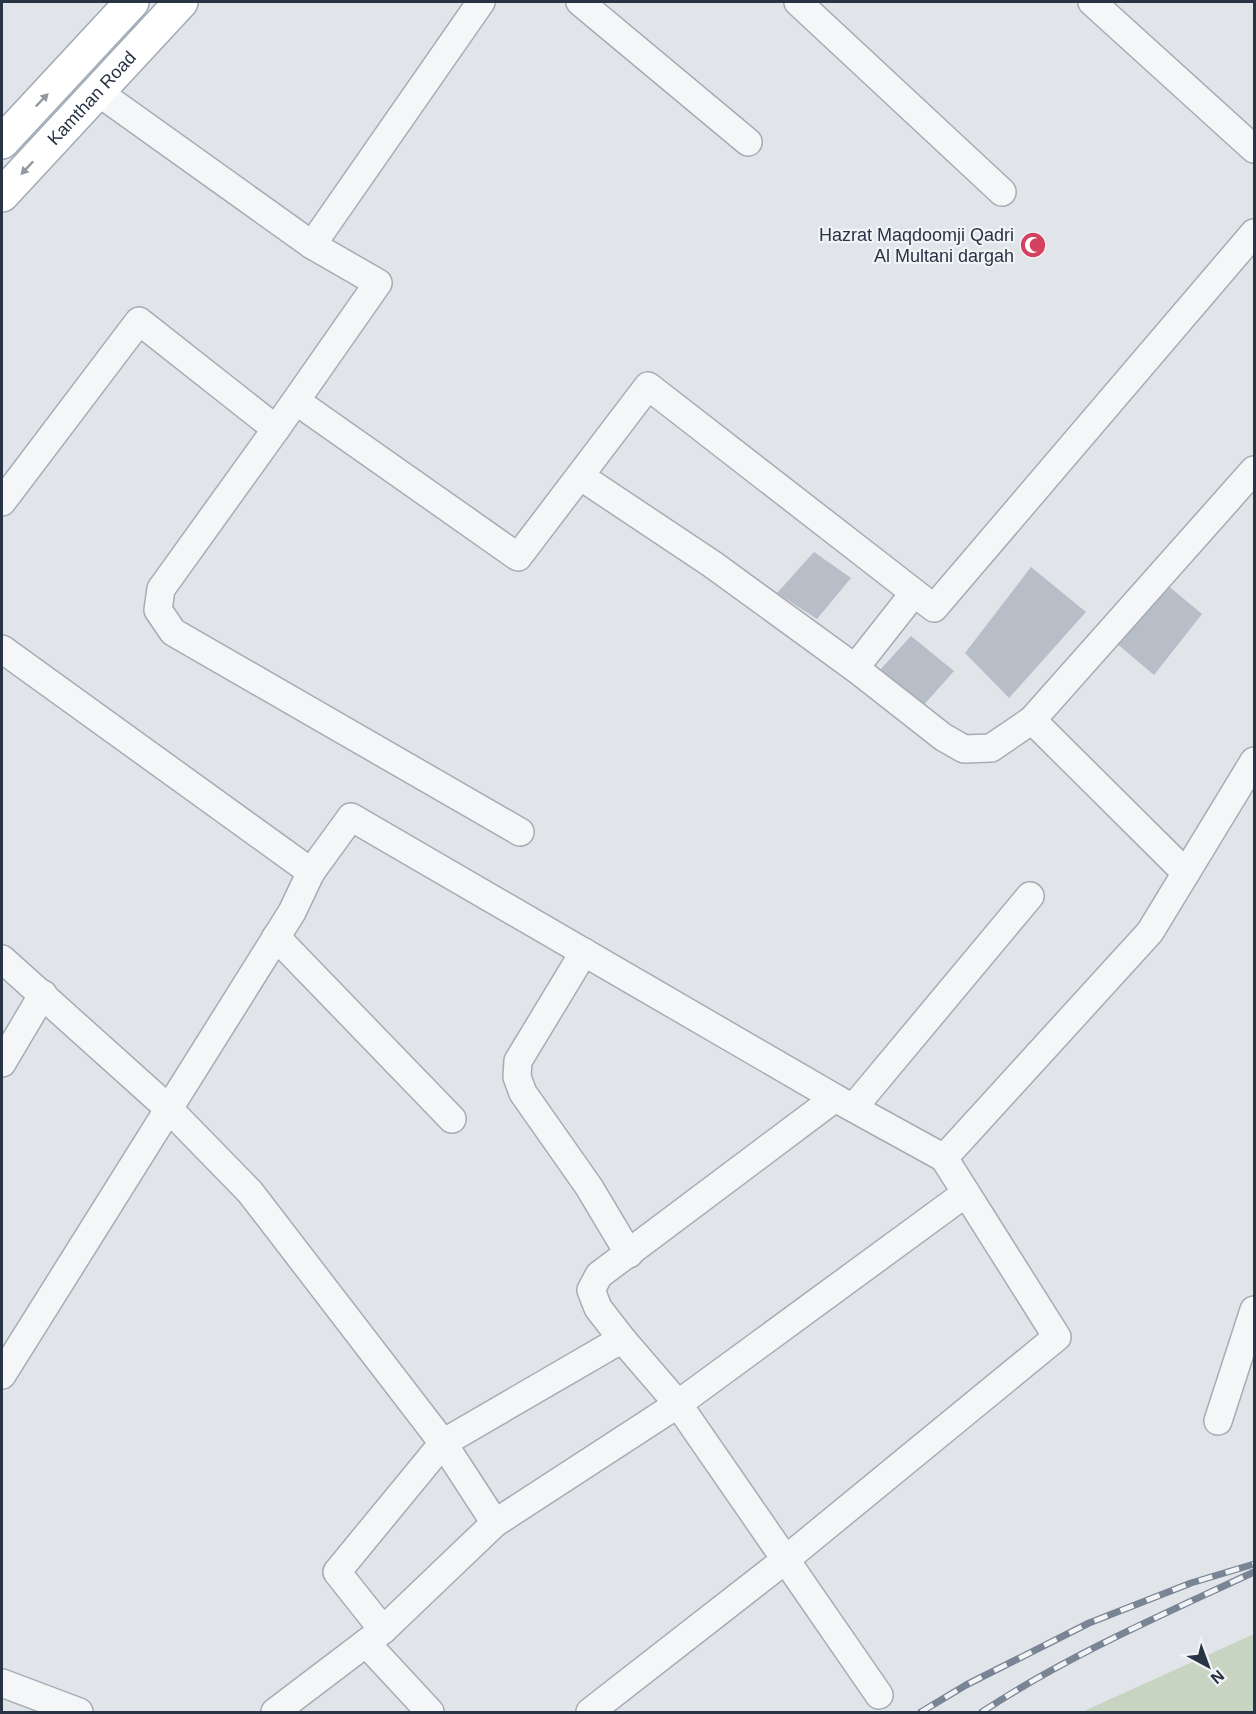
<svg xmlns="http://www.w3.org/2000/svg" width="1256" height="1714" font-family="Helvetica,sans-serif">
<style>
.green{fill:#c7d4c2}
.building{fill:#b8bec8}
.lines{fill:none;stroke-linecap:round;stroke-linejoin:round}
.minor-casing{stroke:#a6acb5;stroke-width:30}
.primary-casing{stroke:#a0aab6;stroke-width:36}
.minor{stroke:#f4f6f8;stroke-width:27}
.primary{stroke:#fff;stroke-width:33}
.rail-casing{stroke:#798594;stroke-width:7}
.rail{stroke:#f1f4f7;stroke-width:4.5;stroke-dasharray:14;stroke-linecap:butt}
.oneway{fill:#9499a1}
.labels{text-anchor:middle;stroke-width:4.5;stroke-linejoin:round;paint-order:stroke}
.street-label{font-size:18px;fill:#283343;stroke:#f1f4f7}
.poi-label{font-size:18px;fill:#283343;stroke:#f1f4f7;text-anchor:end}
</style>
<rect width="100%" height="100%" fill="#e1e5ea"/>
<!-- green -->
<path class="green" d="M1254,1634v78h-172z"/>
<!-- building -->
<g class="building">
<path d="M814,552l37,26 -34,41 -40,-26z"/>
<path d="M1031,567l55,45 -77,86 -44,-45z"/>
<path d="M1166,584l36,30 -48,61 -39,-33z"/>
<path d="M911,636l43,35 -33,37 -42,-37z"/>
</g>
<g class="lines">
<!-- minor casing -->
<g class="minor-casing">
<g id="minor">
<path d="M580,2l168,140"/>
<path d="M798,2l204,190"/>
<path d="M1092,2l162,147"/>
<path d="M98,92l214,153 169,-243"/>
<path d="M312,245l66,38 -102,146 -115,160 -3,21 15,22 347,200"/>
<path d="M296,401l222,156 130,-171 286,222 320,-375"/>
<path d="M580,476l132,88 143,104 88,69 21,12 27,-1 41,-28 222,-250"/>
<path d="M2,502l137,-181 137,108"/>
<path d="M2,649l309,223 40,-55 484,281 109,60 206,-226 104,-171"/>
<path d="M855,668l59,-75"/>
<path d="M1032,720l154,153"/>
<path d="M276,937l176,182"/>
<path d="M584,952l-66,109 -1,16 6,16 66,94 40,67"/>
<path d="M2,959l167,150 81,83 193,251 52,80"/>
<path d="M2,1063l41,-69"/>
<path d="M854,1107l176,-211"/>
<path d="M622,1339l-24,-31 -7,-18 8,-15 236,-177"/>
<path d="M2,1375l290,-463 19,-40"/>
<path d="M1218,1421l36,-111"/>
<path d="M383,1630l-46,-58 106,-129 179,-104 56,65 201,291"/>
<path d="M366,1643l64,69"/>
<path d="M2,1683l77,29"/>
<path d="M275,1712l108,-82 112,-107 183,-119 288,-211"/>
<path d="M590,1712l195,-152 272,-223 -113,-179"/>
</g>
</g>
<!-- primary casing -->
<g class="primary-casing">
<g id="primary">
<path d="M2,142l130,-140"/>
<path id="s1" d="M2,195l179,-193"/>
</g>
</g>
<!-- minor -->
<use href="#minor" class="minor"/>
<!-- primary -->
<use href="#primary" class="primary"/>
<!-- rail casing -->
<g class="rail-casing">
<g id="rail">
<path d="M921,1712l45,-27 123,-62 102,-40 63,-19"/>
<path d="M982,1712c85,-56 180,-97 272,-140"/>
</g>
</g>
<!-- rail -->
<use href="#rail" class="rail"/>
</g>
<!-- one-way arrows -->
<defs><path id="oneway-solid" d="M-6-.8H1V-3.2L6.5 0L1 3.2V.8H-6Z" transform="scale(1.5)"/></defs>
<g class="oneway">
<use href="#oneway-solid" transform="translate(42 100) rotate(-46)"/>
<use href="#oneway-solid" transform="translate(27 168) rotate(133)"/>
</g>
<!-- icons -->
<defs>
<g id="mosque-disc" transform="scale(1.35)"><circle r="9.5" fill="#d4415f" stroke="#f1f4f7"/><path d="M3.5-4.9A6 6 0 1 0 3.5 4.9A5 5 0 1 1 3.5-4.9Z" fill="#fff"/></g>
</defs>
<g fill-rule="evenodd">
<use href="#mosque-disc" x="1033" y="245"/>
</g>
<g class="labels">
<!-- street labels -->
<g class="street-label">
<text dy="6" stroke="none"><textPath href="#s1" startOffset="132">Kamthan Road</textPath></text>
</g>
<!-- poi labels -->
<g class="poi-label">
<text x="1014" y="241">Hazrat Maqdoomji Qadri<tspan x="1014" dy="21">Al Multani dargah</tspan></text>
</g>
</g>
<!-- border -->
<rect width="1256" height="1714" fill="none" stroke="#283343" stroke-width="6"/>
<!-- north arrow -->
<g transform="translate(1208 1666) rotate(139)" stroke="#f1f4f7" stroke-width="4.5" paint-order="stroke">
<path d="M0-4.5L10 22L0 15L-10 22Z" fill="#283343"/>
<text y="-9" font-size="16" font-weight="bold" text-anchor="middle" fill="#283343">N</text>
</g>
</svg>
